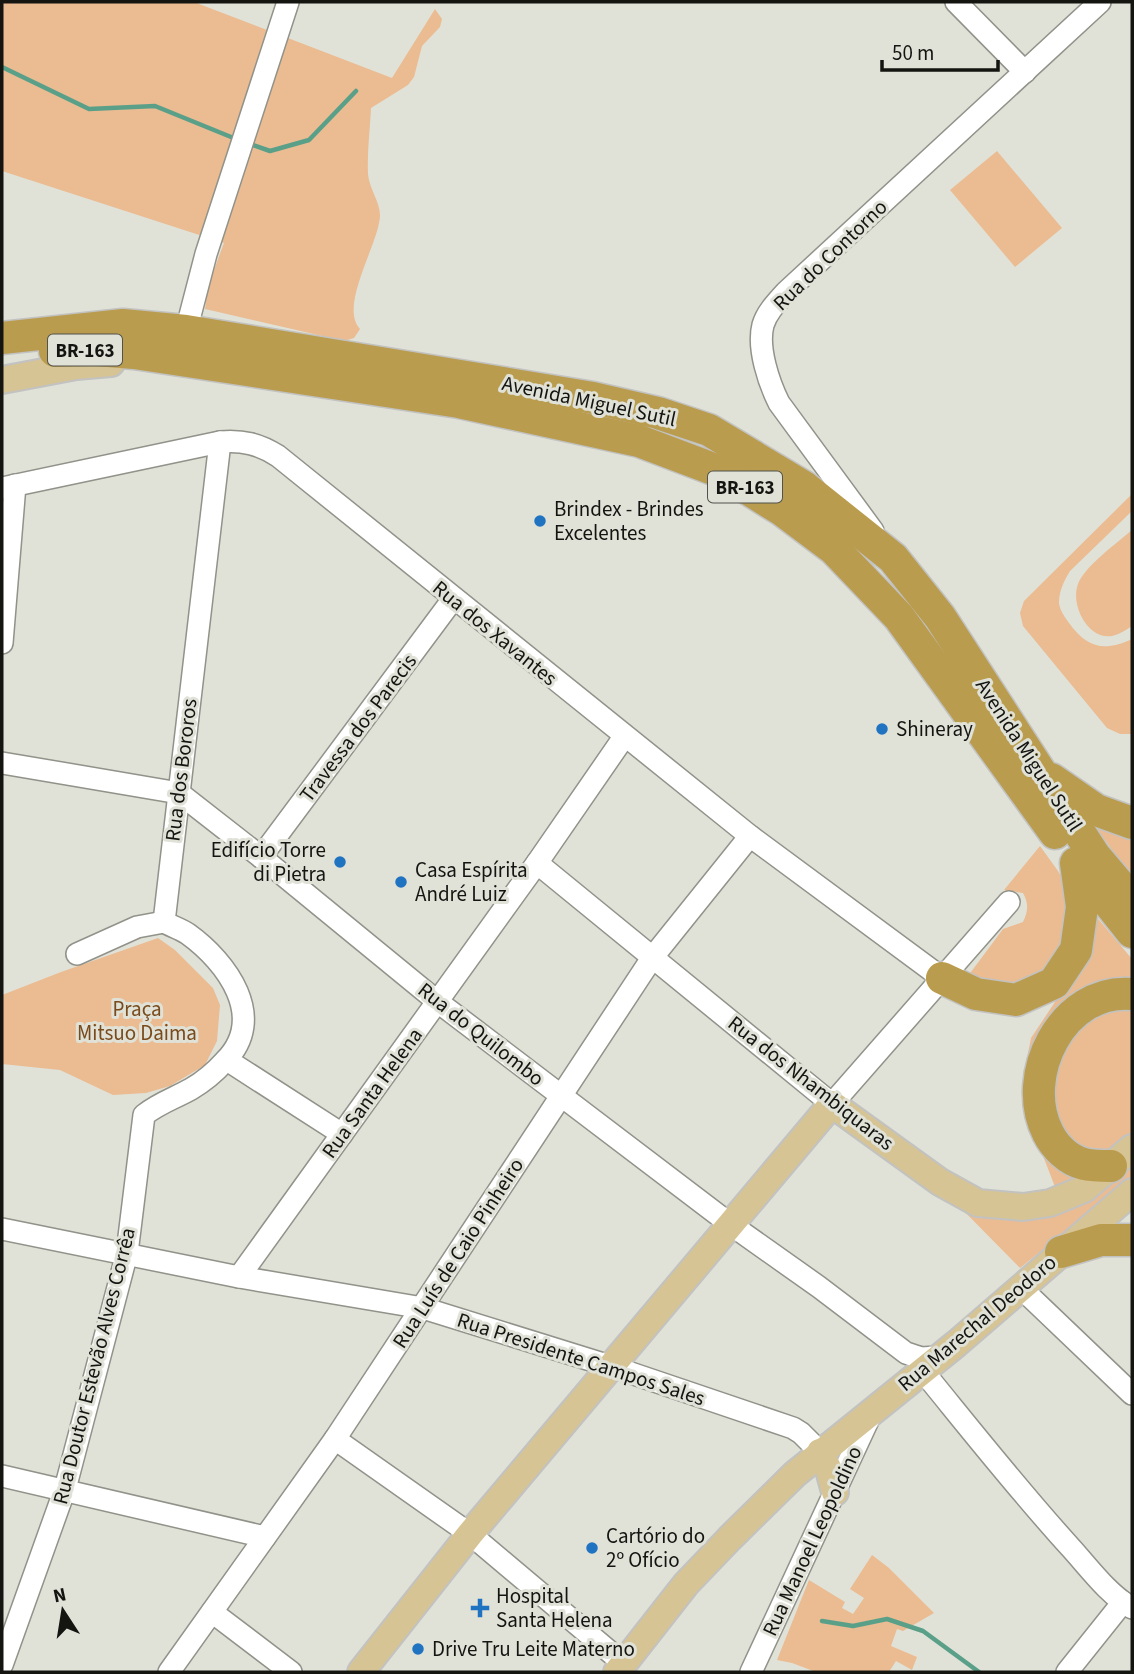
<svg xmlns="http://www.w3.org/2000/svg" width="1134" height="1674" font-family="'Source Sans 3',sans-serif">
<style>
.green{fill:#ebbb92}
.lines{fill:none;stroke-linecap:round;stroke-linejoin:round}
.stream{stroke:#5aa089;stroke-width:4.5}
.minor-casing{stroke:#919289;stroke-width:24}
.major-casing{stroke:#c2c2c1;stroke-width:30}
.highway-casing{stroke:#c2c2c1;stroke-width:35}
.minor{stroke:#fff;stroke-width:21}
.major{stroke:#d6c495;stroke-width:26}
.highway{stroke:#ba9c4f;stroke-width:32}
.poi-dot{fill:#2073c1;stroke:#e0e2d8;stroke-width:2.5}
.labels{text-anchor:middle;stroke-width:6;stroke-linejoin:round;paint-order:stroke}
.shield{fill:#e0e2d8;stroke:#51524d;stroke-width:2}
.shield-label{font-size:19px;font-weight:bold;fill:#141411}
.street-label{font-size:21px;fill:#141411;stroke:#e0e2d8}
.poi-label{font-size:21px;fill:#141411;stroke:#e0e2d8;text-anchor:start}
.park-label{font-size:21px;fill:#794a1b;stroke:#e0e2d8}
</style>
<rect width="100%" height="100%" fill="#e0e2d8"/>
<!-- green -->
<g class="green">
<path d="M2,2h192l198,76 43,-69 7,10 -2,8 -18,19 -8,31 -6,8 -37,23c-1,22 -4,44 -3,66 1,14 12,28 12,41 0,27 -42,91 -20,114l-6,9 -10,3 -139,-32 3,-23 16,-43 -222,-72z"/>
<path d="M997,151l65,77 -47,39 -65,-77z"/>
<path d="M1132,494v17l-62,60c-6,10 -11,20 -11,32 1,8 6,14 10,20 18,25 35,29 63,16v95h-12l-13,-6 -84,-102 -3,-13 4,-12z"/>
<path d="M1132,530v96c-6,4 -12,8 -20,10 -24,4 -42,-31 -34,-52 7,-18 39,-41 54,-54z"/>
<path d="M1096,828l36,12v37z"/>
<path d="M1040,846l18,25 12,23v49l-34,45 -71,-8 38,-51 20,-7c5,-11 6,-18 0,-29l-19,-3z"/>
<path d="M1094,914l38,45v27l-42,8 -58,93 58,87 -33,18 -29,-75 -5,-39 8,-40 44,-66z"/>
<path d="M158,938l17,12 38,38 7,17 -3,36 -12,24 -35,21 -24,7 -33,2 -53,-25 -58,-6v-69l59,-23z"/>
<path d="M1132,1003v133l-14,13 -30,7 -37,-37 -1,-47 27,-50z"/>
<path d="M1132,1162v16l-112,90 -65,-66 41,15z"/>
<path d="M872,1555l17,13 45,45 -31,18 -6,-2 -6,17 26,11 -5,13 -16,-9 -7,11h-73l-24,-9 -15,-3 32,-80 36,22 -3,6 11,6 11,-16 -14,-9z"/>
</g>
<g class="lines">
<!-- stream -->
<g class="stream">
<path d="M2,67l87,42 66,-3 81,33"/>
<path d="M247,143l23,8 39,-11 47,-49"/>
<path d="M822,1621l31,5 34,-7 36,12 56,41"/>
</g>
<!-- minor casing -->
<g class="minor-casing">
<g id="minor">
<path d="M956,2l69,70"/>
<path d="M186,331l20,-77 82,-252"/>
<path d="M2,488l218,-46c23,-2 39,2 58,14l472,380 192,142"/>
<path d="M873,531l-94,-128c-10,-20 -22,-55 -16,-78 4,-13 14,-23 23,-33l314,-290"/>
<path d="M2,643l13,-158"/>
<path d="M2,763l177,30 82,64 177,145 292,222 89,63 87,66 15,5 17,-1"/>
<path d="M261,857l192,-258"/>
<path d="M537,863l295,241 177,-202"/>
<path d="M77,954l60,-27 27,-5"/>
<path d="M227,1060l115,74"/>
<path d="M2,1229l237,48 184,31 190,59 180,61 8,5 19,19"/>
<path d="M239,1277l298,-414 87,-126"/>
<path d="M1021,1288l111,106"/>
<path d="M922,1370c49,60 97,121 149,178 19,21 37,46 61,60"/>
<path d="M335,1439l135,95 153,129"/>
<path d="M2,1476l263,61"/>
<path d="M212,1612l79,60"/>
<path d="M2,1665l63,-176 62,-236 17,-138c15,-12 31,-17 47,-26 12,-7 25,-18 34,-28 43,-43 2,-99 -37,-127 -7,-5 -17,-8 -24,-12l56,-480"/>
<path d="M169,1672l166,-233 317,-481 98,-122"/>
<path d="M751,1672l120,-258"/>
<path d="M1067,1672l56,-70"/>
</g>
</g>
<!-- major casing -->
<g class="major-casing">
<g id="major">
<path d="M2,380l74,-14 35,-3"/>
<path d="M820,1452l9,18 6,22"/>
<path d="M361,1672l109,-138 362,-430 108,78 38,21 45,4 27,-4 34,-14 48,-41"/>
<path d="M617,1672l69,-88 44,-46 65,-64 161,-130 176,-152"/>
</g>
</g>
<!-- highway casing -->
<g class="highway-casing">
<g id="highway">
<path d="M2,338l121,-13 63,6 407,67 65,15 51,17 95,57 89,71 47,59 154,238 38,45"/>
<path d="M55,351l40,-1 39,3 325,49 180,39 82,31 61,38 52,39 65,68 156,216"/>
<path d="M1051,779l45,31 36,13"/>
<path d="M1097,888l35,44"/>
<path d="M942,978l34,16 40,6 38,-17 22,-33 6,-43 -6,-44"/>
<path d="M1111,1166c-9,0 -19,0 -27,-2 -16,-4 -29,-17 -36,-31 -29,-57 14,-145 84,-139"/>
<path d="M1061,1252l40,-12h31"/>
</g>
</g>
<!-- minor -->
<use href="#minor" class="minor"/>
<!-- major -->
<use href="#major" class="major"/>
<!-- highway -->
<use href="#highway" class="highway"/>
</g>
<!-- markers -->
<g class="poi-dot">
<circle cx="540" cy="521" r="7"/>
<circle cx="882" cy="729" r="7"/>
<circle cx="340" cy="862" r="7"/>
<circle cx="401" cy="882" r="7"/>
<circle cx="592" cy="1548" r="7"/>
<path d="M476.5 1597.5h7v7h7v7h-7v7h-7v-7h-7v-7h7z"/>
<circle cx="418" cy="1649" r="7"/>
</g>
<g class="labels">
<!-- shield labels -->
<g class="shield">
<rect x="48" y="334.5" width="74" height="31" rx="5"/>
<rect x="708" y="471.5" width="74" height="31" rx="5"/>
</g>
<g class="shield-label">
<text x="85" y="357">BR-163</text>
<text x="745" y="494">BR-163</text>
</g>
<!-- street labels -->
<g class="street-label">
<text transform="translate(830 255) rotate(-44)" y="7">Rua do Contorno</text>
<text transform="translate(589 401) rotate(12)" y="7">Avenida Miguel Sutil</text>
<text transform="translate(495 633) rotate(39)" y="7">Rua dos Xavantes</text>
<text transform="translate(358 728) rotate(-53)" y="7">Travessa dos Parecis</text>
<text transform="translate(1029 755) rotate(57)" y="7">Avenida Miguel Sutil</text>
<text transform="translate(181 770) rotate(-83)" y="7">Rua dos Bororos</text>
<text transform="translate(481 1034) rotate(38)" y="7">Rua do Quilombo</text>
<text transform="translate(811 1083) rotate(38)" y="7">Rua dos Nhambiquaras</text>
<text transform="translate(372 1093) rotate(-54)" y="7">Rua Santa Helena</text>
<text transform="translate(458 1253) rotate(-57)" y="7">Rua Luís de Caio Pinheiro</text>
<text transform="translate(977 1323) rotate(-40)" y="7">Rua Marechal Deodoro</text>
<text transform="translate(581 1359) rotate(18)" y="7">Rua Presidente Campos Sales</text>
<text transform="translate(94 1366) rotate(-76)" y="7">Rua Doutor Estevão Alves Corrêa</text>
<text transform="translate(812 1541) rotate(-65)" y="7">Rua Manoel Leopoldino</text>
</g>
<!-- poi labels -->
<g class="poi-label">
<text x="554" y="516">Brindex - Brindes<tspan x="554" dy="24">Excelentes</tspan></text>
<text x="896" y="736">Shineray</text>
<text x="326" y="857" text-anchor="end">Edifício Torre<tspan x="326" dy="24">di Pietra</tspan></text>
<text x="415" y="877">Casa Espírita<tspan x="415" dy="24">André Luiz</tspan></text>
<text x="606" y="1543">Cartório do<tspan x="606" dy="24">2º Ofício</tspan></text>
<text x="496" y="1603">Hospital<tspan x="496" dy="24">Santa Helena</tspan></text>
<text x="432" y="1656">Drive Tru Leite Materno</text>
</g>
<!-- park labels -->
<g class="park-label">
<text x="137" y="1016">Praça<tspan x="137" dy="24">Mitsuo Daima</tspan></text>
</g>
</g>
<!-- border -->
<rect width="1134" height="1674" fill="none" stroke="#141411" stroke-width="7"/>
<!-- north arrow -->
<g transform="translate(63 1611) rotate(348)" stroke="#e0e2d8" stroke-width="5" paint-order="stroke">
<path d="M0-5L12 26L0 18L-12 26Z" fill="#141411"/>
<text y="-10" font-size="19" font-weight="bold" text-anchor="middle" fill="#141411">N</text>
</g>
<!-- scale -->
<path d="M882 60v10h116v-10" fill="none" stroke="#141411" stroke-width="3.5"/>
<text x="892" y="60" font-size="21" fill="#141411" stroke="#e0e2d8" stroke-width="5" paint-order="stroke">50 m</text>
</svg>
